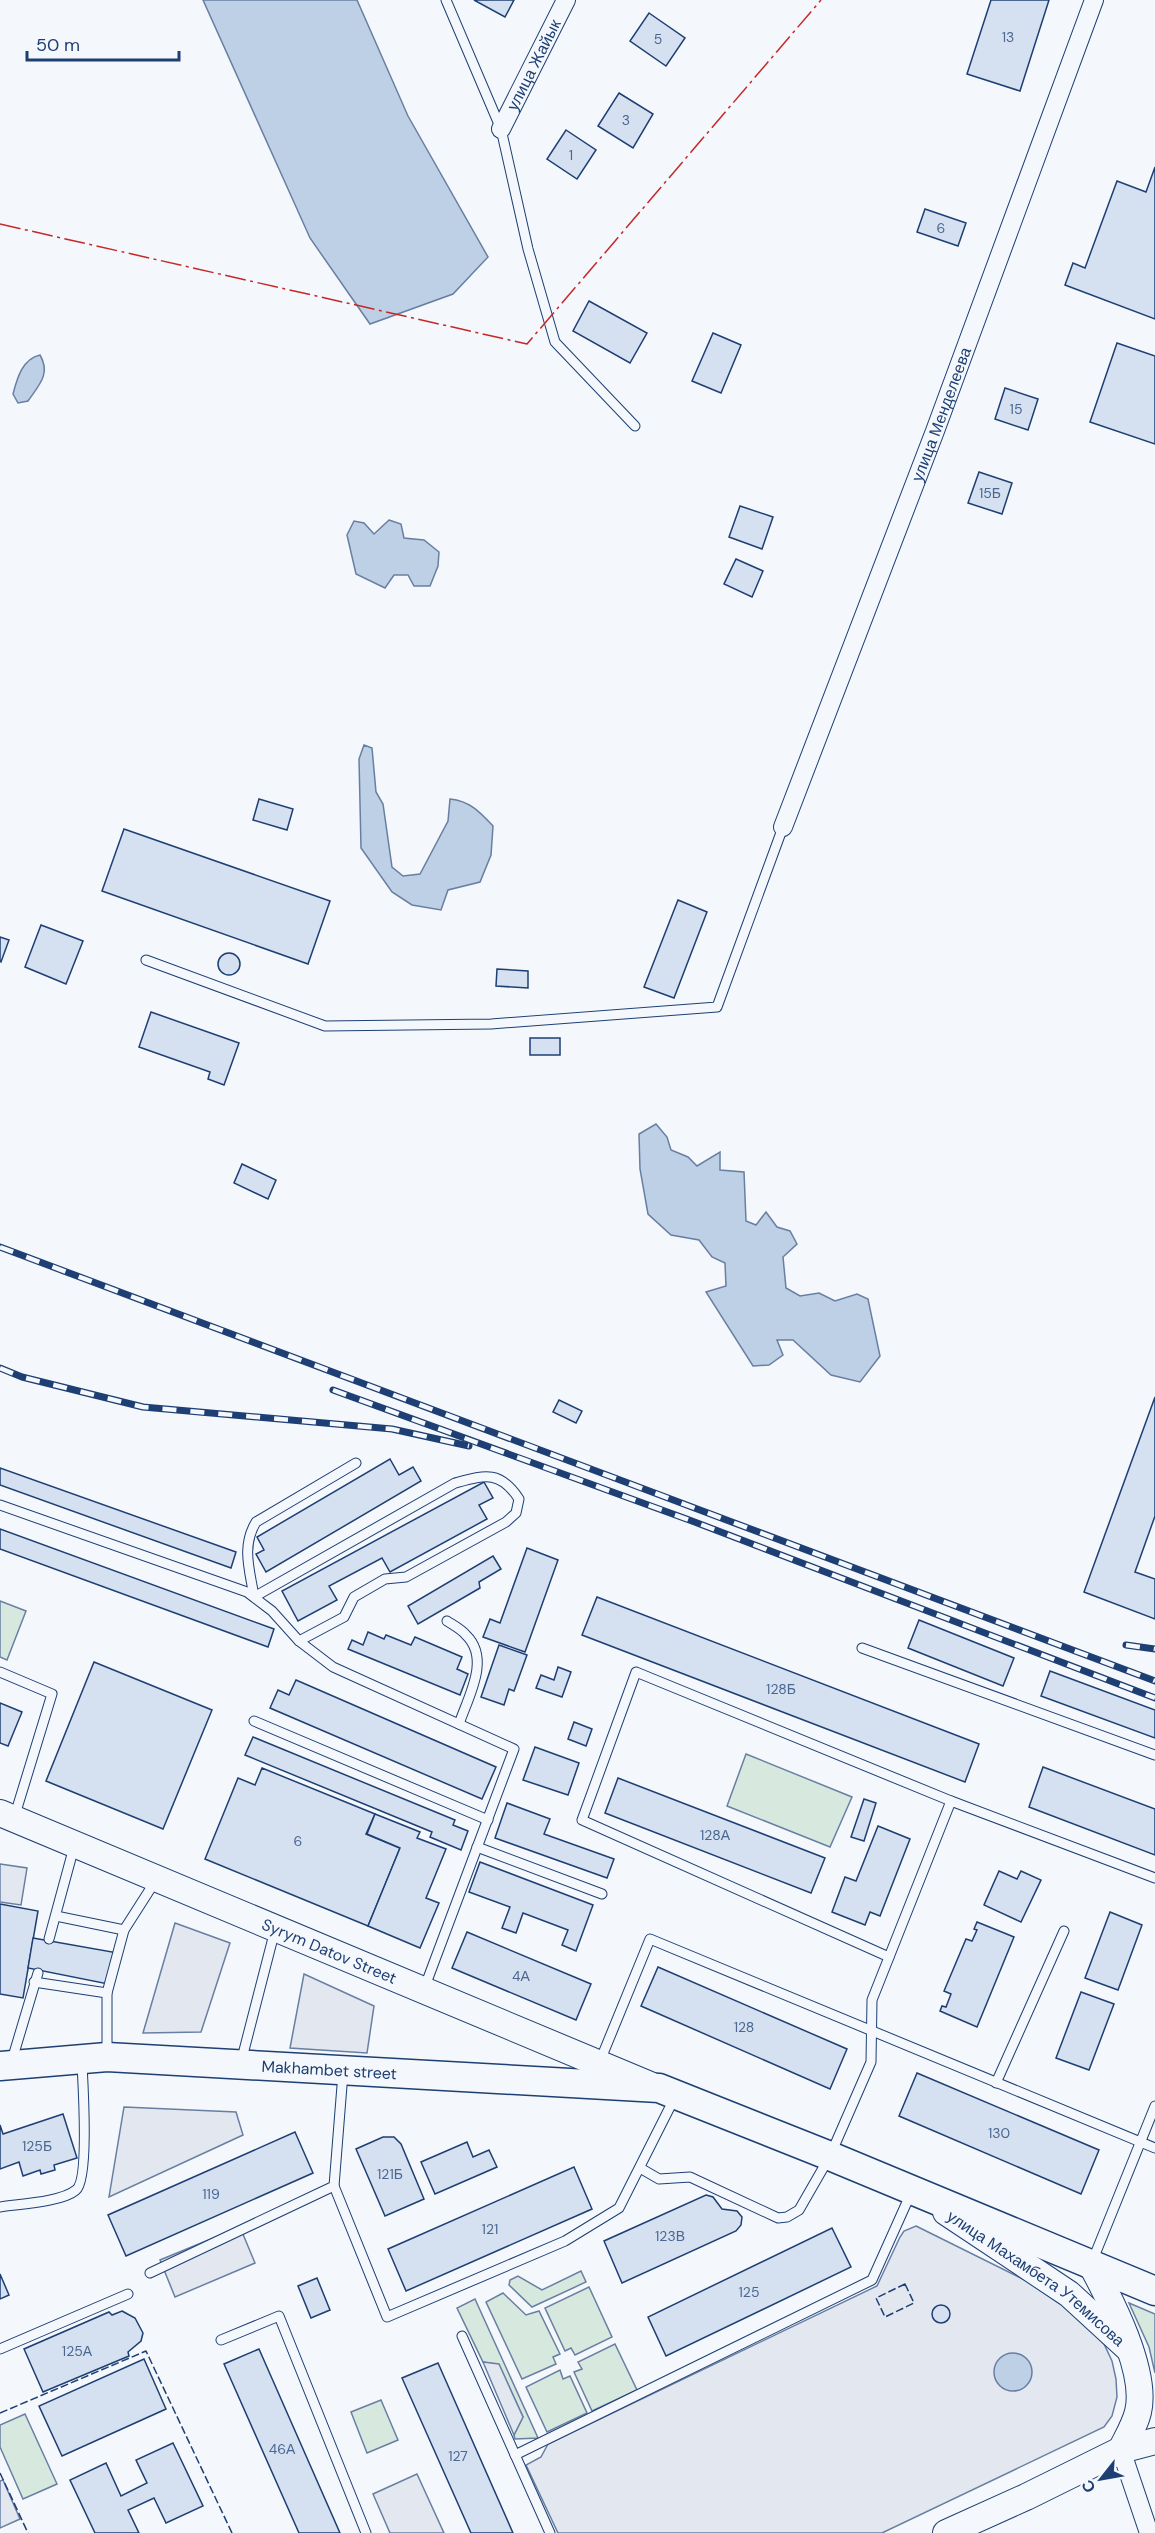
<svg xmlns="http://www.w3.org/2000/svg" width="1155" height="2533" font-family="'DM Sans',sans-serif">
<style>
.green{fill:#d7e8df;stroke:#687fa3;stroke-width:1.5}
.parking{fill:#e3e8f0;stroke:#687fa3;stroke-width:1.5}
.water{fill:#bed0e5;stroke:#687fa3;stroke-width:1.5}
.building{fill:#d5e0f0;stroke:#1d3f73;stroke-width:1.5}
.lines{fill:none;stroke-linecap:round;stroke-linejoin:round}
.lane-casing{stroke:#1d3f73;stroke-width:11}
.street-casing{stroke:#1d3f73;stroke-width:20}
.secondary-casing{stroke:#1d3f73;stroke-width:28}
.primary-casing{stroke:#1d3f73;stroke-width:31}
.lane{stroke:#f4f7fb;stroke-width:9}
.street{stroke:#f4f7fb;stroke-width:18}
.secondary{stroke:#f4f7fb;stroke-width:26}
.primary{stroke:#f4f7fb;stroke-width:28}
.rail-casing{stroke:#1d3f73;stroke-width:7}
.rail{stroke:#f4f7fb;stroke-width:4.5;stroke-dasharray:14;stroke-linecap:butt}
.fence{stroke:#1d3f73;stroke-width:1.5;stroke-dasharray:8 3;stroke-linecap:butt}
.power{stroke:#c62828;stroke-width:1.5;stroke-dasharray:21 4.5 3 4.5;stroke-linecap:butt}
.labels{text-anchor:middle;stroke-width:4.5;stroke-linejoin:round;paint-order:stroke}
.number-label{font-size:14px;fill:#4b6792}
.street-label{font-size:16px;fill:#1d3f73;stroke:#f4f7fb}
</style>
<rect width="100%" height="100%" fill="#f4f7fb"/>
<!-- green -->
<g class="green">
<path d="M0,1601l26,10 -19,49 -7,-3z"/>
<path d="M746,1754l106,43 -22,50 -103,-41z"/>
<path d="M581,2271l5,11 -54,25 -23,-22 1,-5 8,-4 24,14z"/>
<path d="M589,2287l23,50 -37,18 -4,-7 -6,3 -20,-43z"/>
<path d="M503,2293l23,22 13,-4 21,43 -7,3 3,7 -34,15 -36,-77z"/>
<path d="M475,2299l63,139 -23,1 -1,-4 9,-18 -24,-52 -16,-3 -26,-54z"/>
<path d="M1129,2303l26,11v59l-6,-26z"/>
<path d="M615,2344l22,46 -45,21 -18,-39 8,-3 -4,-7z"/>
<path d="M560,2370l3,9 7,-3 17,37 -40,19 -21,-45z"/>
<path d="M381,2400l17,40 -31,13 -16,-41z"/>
<path d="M25,2414l32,70 -34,15 -23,-52v-22z"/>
</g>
<!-- parking -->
<g class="parking">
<path d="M0,1864l27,4 -6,37 -21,-3z"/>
<path d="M175,1923l55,20 -29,89 -58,1z"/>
<path d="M304,1974l70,32 -7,47 -77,-5z"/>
<path d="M124,2107l112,5 7,23 -134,62z"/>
<path d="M916,2226l131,65 42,33 15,20 8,17 4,18 1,18 -5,19 -8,11 -222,106h-324l-32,-68 15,-8 7,-13 329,-158 23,-49 4,-6z"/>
<path d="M240,2227l15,36 -80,34 -15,-37z"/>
<path d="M483,2362l16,2 24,53 -9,18z"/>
<path d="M417,2474l27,59h-54l-17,-39z"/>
<path d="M3,2480l17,39 -20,9v-47z"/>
</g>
<!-- water -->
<g class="water">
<path d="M203,0h154l51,116 80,141 -35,37 -83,30 -60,-86z"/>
<path d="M40,355c11,19 -1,30 -12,46l-10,2 -5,-9c4,-15 9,-35 27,-39z"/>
<path d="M389,520l12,4 3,14 20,2 15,12 -1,14 -8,20h-16l-6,-11h-14l-9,13 -29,-14 -9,-39 7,-14 10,2 10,11z"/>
<path d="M364,745l8,3 4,44 7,12 9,63 11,9 17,-2 28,-53 2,-22c20,2 30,13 43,27l-2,29 -11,27 -32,8 -7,20 -29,-5 -20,-13 -31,-44 -2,-89z"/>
<path d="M656,1124l11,13 4,13 17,7 9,9 23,-14v18l24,2 2,49 10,4 10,-13 11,15 13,4 7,13 -14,13 3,31 14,8 19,-3 16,8 22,-7 11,5 12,57 -20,26 -29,-7 -38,-35h-16l6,15 -14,10 -16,1 -47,-74 20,-6 -1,-23 -13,-6 -13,-17 -28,-5 -23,-21 -8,-45 -1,-35z"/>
<circle cx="1013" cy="2372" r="19"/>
</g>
<!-- building -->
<g class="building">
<path d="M474,0h40l-9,17z"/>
<path d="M991,0h58l-29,91 -53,-17z"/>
<path d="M649,13l36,25 -19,28 -36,-25z"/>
<path d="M619,93l34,21 -20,34 -35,-22z"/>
<path d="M566,130l30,20 -19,29 -30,-20z"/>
<path d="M1155,167v152l-90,-34 8,-22 12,5 32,-87 29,11z"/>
<path d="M925,209l41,14 -8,23 -41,-14z"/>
<path d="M589,301l58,32 -17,30 -57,-32z"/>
<path d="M713,333l28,12 -20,48 -29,-12z"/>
<path d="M1117,343l38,13v88l-65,-22z"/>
<path d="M1005,388l33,11 -10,31 -33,-11z"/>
<path d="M979,472l33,11 -10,31 -34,-11z"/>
<path d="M740,506l33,11 -11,32 -33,-12z"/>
<path d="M736,559l27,12 -11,26 -28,-13z"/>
<path d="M259,799l34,10 -6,21 -34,-10z"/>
<path d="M124,829l206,72 -22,63 -206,-73z"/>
<path d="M678,900l29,12 -33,86 -30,-11z"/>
<path d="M41,925l42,16 -17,43 -41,-17z"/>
<path d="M0,937l9,3 -8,22 -1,-1z"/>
<circle cx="229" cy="964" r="11"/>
<path d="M497,969l31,2v17l-32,-2z"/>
<path d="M151,1012l88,31 -15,42 -16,-6 2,-7 -71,-25z"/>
<rect x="530" y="1038" width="30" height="17"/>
<path d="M242,1164l34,16 -8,19 -34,-16z"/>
<path d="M1155,1397v119l-20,56 20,7v40l-71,-27z"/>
<path d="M559,1400l23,11 -6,12 -23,-11z"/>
<path d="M390,1459l9,16 14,-8 8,14 -155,91 -10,-18 8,-4 -7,-13z"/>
<path d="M0,1468l236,84 -5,16 -231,-83z"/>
<path d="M484,1482l9,16 -14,7 8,14 -97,53 -8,-14 -53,28 8,14 -39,21 -16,-30z"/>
<path d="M0,1529l274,100 -6,18 -268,-98z"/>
<path d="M527,1548l31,12 -33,92 -42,-15 7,-18 10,4z"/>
<path d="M493,1556l8,13 -22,13 1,6 -62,36 -10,-18z"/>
<path d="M597,1597l382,147 -14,38 -383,-147z"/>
<path d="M919,1620l95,38 -11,28 -95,-38z"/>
<path d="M368,1632l16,7 2,-4 25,10 4,-8 47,20 -5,12 11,5 -8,21 -112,-46 4,-9 11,5z"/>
<path d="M499,1645l28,10 -13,36 -5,-2 -5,16 -23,-8z"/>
<path d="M94,1662l118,48 -49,119 -117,-48z"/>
<path d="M558,1667l13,5 -9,25 -26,-9 5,-13 13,5z"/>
<path d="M1050,1671l105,39v28l-114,-42z"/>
<path d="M296,1680l200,87 -14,32 -212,-91 8,-18 11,5z"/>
<path d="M0,1703l22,9 -14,34 -8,-3z"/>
<path d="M574,1722l18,7 -6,17 -18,-7z"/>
<path d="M253,1737l202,83 -2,5 15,6 -7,19 -31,-13 2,-5 -187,-77z"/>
<path d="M535,1747l44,16 -11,32 -45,-15z"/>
<path d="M1043,1767l112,42v46l-126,-48z"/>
<path d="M262,1768l113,46 -9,20 34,14 -32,78 -163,-67 33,-81 17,7z"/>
<path d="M618,1778l207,80 -14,35 -206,-80z"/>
<path d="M864,1799l12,4 -12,38 -13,-4z"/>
<path d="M507,1803l43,16 -6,15 70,25 -7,19 -112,-40z"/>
<path d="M375,1814l45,18 -3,6 29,11 -20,49 13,5 -19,45 -52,-22 32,-78 -33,-14z"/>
<path d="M878,1826l32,13 -30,77 -10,-4 -5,13 -33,-13 13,-35 11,4z"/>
<path d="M480,1862l113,43 -17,46 -14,-6 6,-15 -45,-17 -7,20 -14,-5 8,-21 -41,-15z"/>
<path d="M999,1871l18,8 4,-8 20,9 -20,42 -37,-17z"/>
<path d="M0,1904l38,7 -15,87 -23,-4z"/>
<path d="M1110,1912l32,13 -24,65 -33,-12z"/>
<path d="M977,1922l37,15 -37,90 -37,-16 2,-5 4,1 5,-13 -7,-3 22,-52 6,2 5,-11 -3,-1z"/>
<path d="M467,1932l124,52 -15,36 -124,-52z"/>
<path d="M33,1938l85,15 -10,31 -80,-16z"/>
<path d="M658,1967l189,82 -17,40 -189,-83z"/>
<path d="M1081,1992l33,12 -25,66 -33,-12z"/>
<path d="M917,2073l182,77 -18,44 -182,-78z"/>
<path d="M63,2114l14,44 -23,7 1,5 -14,4 -1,-4 -17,6 -4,-14 -19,7v-44l3,9z"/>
<path d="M295,2132l18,41 -187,83 -18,-41z"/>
<path d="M383,2137h11l7,7 23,55 -39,17 -29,-67z"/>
<path d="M467,2142l6,15 16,-7 8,17 -62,27 -14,-32z"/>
<path d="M574,2167l18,42 -186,82 -18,-42z"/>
<path d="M706,2195l7,2 9,12 15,2 5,6 -1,8 -5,6 -114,52 -18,-42z"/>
<path d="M832,2228l19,39 -185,89 -18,-39z"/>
<path d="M0,2274l9,21 -9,4z"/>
<path d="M317,2278l13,32 -19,8 -13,-32z"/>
<circle cx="941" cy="2314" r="9"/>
<path d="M122,2311l13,7 8,15 -2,8 -13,11 1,4 -86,36 -19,-43 85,-37 3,3z"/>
<path d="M259,2349l81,184h-41l-75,-169z"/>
<path d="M144,2359l22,50 -104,47 -23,-50z"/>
<path d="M438,2363l75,170h-42l-69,-155z"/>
<path d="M173,2443l30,63 -37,17 -12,-25 -26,12 11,23h-44l-25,-53 36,-17 15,33 26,-13 -11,-23z"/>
</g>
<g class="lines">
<!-- lane casing -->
<g class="lane-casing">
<g id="lane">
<path d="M446,0l55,129 27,120 27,93 80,84"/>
<path d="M146,960l179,66 166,-2 226,-17 66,-180"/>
<path d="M0,1505l247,87 25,19 27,30 34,26 181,82 -90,240"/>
<path d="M447,1621c6,4 14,8 19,14 25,24 2,62 -7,89"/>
<path d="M299,1641l45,-24 10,-20 31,-18 21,-2 100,-55 10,-9 3,-14c-19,-29 -34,-24 -64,-16l-201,114c-4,-27 -13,-50 2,-75l100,-59"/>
<path d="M862,1648l293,107"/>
<path d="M0,1672l52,22 -38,124"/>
<path d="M254,1721l234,99"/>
<path d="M477,1847l125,47"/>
<path d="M56,1916l68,14"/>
<path d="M49,1939l25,-92"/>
<path d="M889,1957l-307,-137 54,-148 315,129"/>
<path d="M34,1982l73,11"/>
<path d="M107,2053v-60l17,-63 32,-50"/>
<path d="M12,2060l26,-87"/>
<path d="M600,2061l50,-122 505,209"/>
<path d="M241,2062l34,-132"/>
<path d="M996,2083l68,-152"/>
<path d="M640,2168l19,11 31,-2 88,41 9,-1 12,-7 31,-54 41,-94 1,-62 79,-199 204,77"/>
<path d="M334,2186l53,131 178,-76 54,-33 55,-109"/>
<path d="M0,2207c19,-3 62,-5 76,-17 13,-10 7,-106 6,-126"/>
<path d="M1092,2262l63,-156"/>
<path d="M150,2273l184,-87 9,-113"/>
<path d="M462,2336l88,197"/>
<path d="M221,2340l58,-24 87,217"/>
<path d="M0,2349l128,-55"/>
<path d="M515,2455l357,-175 39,-87"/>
</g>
</g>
<!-- street casing -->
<g class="street-casing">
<g id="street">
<path id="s1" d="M501,129l65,-129"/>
<path id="s2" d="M783,827l152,-396 159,-431"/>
<path d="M1121,2450l28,83"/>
</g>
</g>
<!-- secondary casing -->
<g class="secondary-casing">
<g id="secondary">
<path id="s3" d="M0,1813l650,272"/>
<path id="s4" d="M946,2212l123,82 61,56"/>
<path d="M1091,2264c19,35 57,108 47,148 -3,13 -11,26 -17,38"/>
<path d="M946,2533l80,-36 95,-47 34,-9"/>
</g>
</g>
<!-- primary casing -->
<g class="primary-casing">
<g id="primary">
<path id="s5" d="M0,2066l107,-9 552,31 171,68 325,135"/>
</g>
</g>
<!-- lane -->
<use href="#lane" class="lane"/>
<!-- street -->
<use href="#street" class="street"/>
<!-- secondary -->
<use href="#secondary" class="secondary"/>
<!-- primary -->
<use href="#primary" class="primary"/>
<!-- rail casing -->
<g class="rail-casing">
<g id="rail">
<path d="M0,1247l1155,434"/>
<path d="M0,1368l22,9 121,30 249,22 77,17"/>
<path d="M333,1390l359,131 463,177"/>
<path d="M1126,1645l29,4"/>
</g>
</g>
<!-- rail -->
<use href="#rail" class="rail"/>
<!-- fence -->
<g class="fence">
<path d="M905,2284l9,19 -29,14 -9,-19z"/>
<path d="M0,2413l146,-62 86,182"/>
<path d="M0,2473l28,60"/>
</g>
<!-- power -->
<path class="power" d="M0,224l527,120 294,-344"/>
</g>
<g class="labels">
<!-- number labels -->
<g class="number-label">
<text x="1008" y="42">13</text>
<text x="658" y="44">5</text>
<text x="626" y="125">3</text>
<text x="571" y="160">1</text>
<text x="941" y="233">6</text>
<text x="1016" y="414">15</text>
<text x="990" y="498">15Б</text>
<text x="781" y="1694">128Б</text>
<text x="715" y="1840">128А</text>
<text x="298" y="1846">6</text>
<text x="521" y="1981">4А</text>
<text x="744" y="2032">128</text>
<text x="999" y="2138">130</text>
<text x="37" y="2151">125Б</text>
<text x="390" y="2179">121Б</text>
<text x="211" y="2199">119</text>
<text x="490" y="2234">121</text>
<text x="670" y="2241">123В</text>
<text x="749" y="2297">125</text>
<text x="77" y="2356">125А</text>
<text x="282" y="2454">46А</text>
<text x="458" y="2461">127</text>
</g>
<!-- street labels -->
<g class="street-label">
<text dy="6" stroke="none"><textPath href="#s1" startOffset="72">улица Жайык</textPath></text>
<text dy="6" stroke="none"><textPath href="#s2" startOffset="442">улица Менделеева</textPath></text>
<text dy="6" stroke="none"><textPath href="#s3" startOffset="357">Syrym Datov Street</textPath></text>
<text dy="6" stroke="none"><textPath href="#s5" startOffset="330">Makhambet street</textPath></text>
<text dy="6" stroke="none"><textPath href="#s4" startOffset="112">улица Махамбета Утемисова</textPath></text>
</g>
</g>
<!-- north arrow -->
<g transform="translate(1101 2479) rotate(239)" stroke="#f4f7fb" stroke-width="4.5" paint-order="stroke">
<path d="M0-4.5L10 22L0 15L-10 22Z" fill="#1d3f73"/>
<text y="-9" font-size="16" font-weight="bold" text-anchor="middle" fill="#1d3f73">С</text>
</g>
<!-- scale -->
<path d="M27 51v9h152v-9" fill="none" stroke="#1d3f73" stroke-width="3"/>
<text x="36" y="51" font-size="18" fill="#1d3f73" stroke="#f4f7fb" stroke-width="4.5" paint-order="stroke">50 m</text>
</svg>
